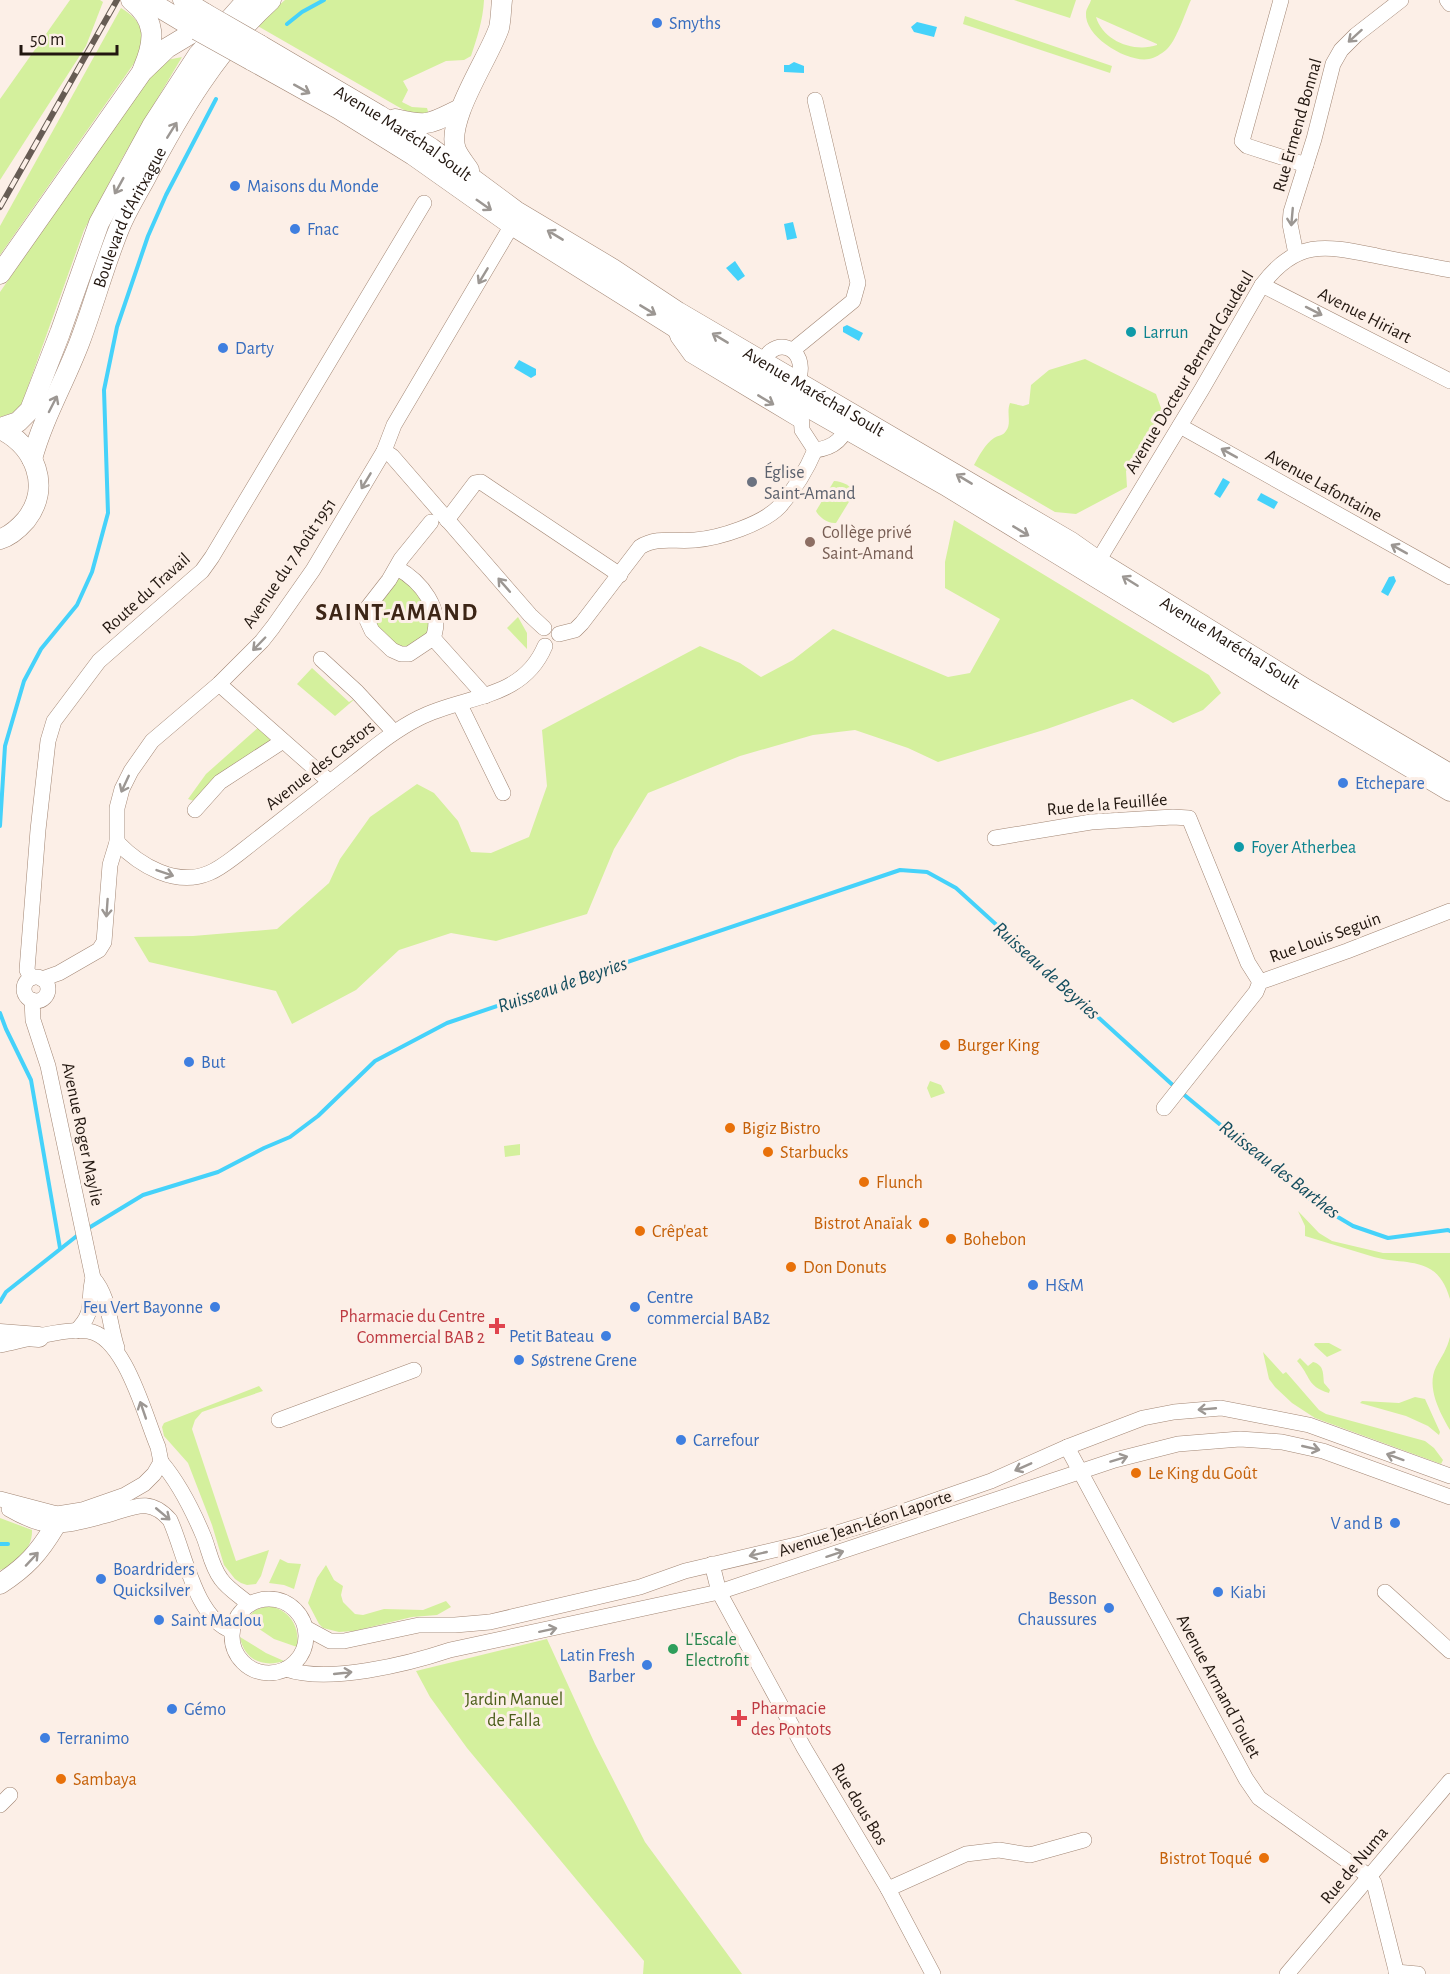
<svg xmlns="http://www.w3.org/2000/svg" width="1450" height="1974" font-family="'Alegreya Sans',sans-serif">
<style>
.green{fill:#d4f09d;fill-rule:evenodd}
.water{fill:#45d2fa}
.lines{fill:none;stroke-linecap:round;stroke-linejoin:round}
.stream{stroke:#45d2fa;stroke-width:4}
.minor-casing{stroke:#a28674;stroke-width:16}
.major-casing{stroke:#a28674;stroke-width:21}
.minor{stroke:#fff;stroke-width:15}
.major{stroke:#fff;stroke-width:20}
.rail-casing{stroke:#675c54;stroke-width:6}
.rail{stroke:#fcefe7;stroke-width:4;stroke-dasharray:11;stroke-linecap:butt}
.major-bridge-casing{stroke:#a28674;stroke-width:21;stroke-linecap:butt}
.major-bridge{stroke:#fff;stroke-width:20}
.oneway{stroke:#9c9793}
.shop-dot{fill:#3f7fe0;stroke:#fcefe7;stroke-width:2}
.culture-dot{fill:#0f9aa8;stroke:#fcefe7;stroke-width:2}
.worship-dot{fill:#6b7280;stroke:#fcefe7;stroke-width:2}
.education-dot{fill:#8d6e63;stroke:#fcefe7;stroke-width:2}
.food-dot{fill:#e8710a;stroke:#fcefe7;stroke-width:2}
.health-dot{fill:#e0444e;stroke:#fcefe7;stroke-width:2}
.leisure-dot{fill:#2e9e5b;stroke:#fcefe7;stroke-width:2}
.labels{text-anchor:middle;stroke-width:6;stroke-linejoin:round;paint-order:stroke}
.shop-label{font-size:18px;fill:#366cbe;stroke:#fcefe7;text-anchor:start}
.street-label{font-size:18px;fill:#221710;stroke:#fcefe7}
.culture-label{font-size:18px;fill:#0d838f;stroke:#fcefe7;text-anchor:start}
.worship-label{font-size:18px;fill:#5b616d;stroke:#fcefe7;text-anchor:start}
.education-label{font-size:18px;fill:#785e54;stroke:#fcefe7;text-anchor:start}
.food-label{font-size:18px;fill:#c56008;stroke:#fcefe7;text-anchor:start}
.health-label{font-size:18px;fill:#be3a42;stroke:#fcefe7;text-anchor:end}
.leisure-label{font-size:18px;fill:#27864d;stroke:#fcefe7;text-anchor:start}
.park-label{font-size:18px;fill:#4b5e19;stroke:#fcefe7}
.water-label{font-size:20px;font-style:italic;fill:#134d5e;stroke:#fcefe7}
.district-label{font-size:24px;font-weight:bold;letter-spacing:1.5px;fill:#3c2516;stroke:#fcefe7}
</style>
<rect width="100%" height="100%" fill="#fcefe7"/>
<!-- green -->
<g class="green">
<path d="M70,0h30l3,2 -17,44 -86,134v-81z"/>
<path d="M285,0h199c-1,20 -7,38 -13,56l-7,4 -18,1 -43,20 5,9 -6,12 10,5 15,1 2,7 -20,-2 -153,-88z"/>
<path d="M1014,0h62l-6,18z"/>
<path d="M1091,0h100c-6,13 -15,42 -25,50 -5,4 -11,8 -17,9 -21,4 -65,-22 -63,-46 0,-4 4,-9 5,-13zM1096,17l61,27v1c-23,8 -54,-4 -61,-28z"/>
<path d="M121,8c22,13 25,27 16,51l-137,196v-29z"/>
<path d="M965,16l147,50 -2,7 -147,-49z"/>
<path d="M182,57l-58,98 -40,75 -63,176 -9,7 -12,4v-125l152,-219 15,-13z"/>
<path d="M1085,359l71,35 5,14 -1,17 -34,46 1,16 -51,27 -21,-2 -81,-47c5,-9 11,-21 20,-27 5,-3 9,-2 12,-7 6,-8 0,-18 4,-28l13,3 6,-2 2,-19 18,-15z"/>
<path d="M834,481c8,0 17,5 21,11l-19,31c-8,1 -17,-6 -20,-12z"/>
<path d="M954,520l255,155 12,18 -18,17 -30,13 -41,-24 -85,30 -109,33 -30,-14 -53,-18 -42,5 -73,21 -92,37 -34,56 -27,65 -91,27 -45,-8 -52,17 -43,40 -64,34 -16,-33 -127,-29 -15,-25 59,-1 84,-7 52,-46 11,-24 30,-42 47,-33 17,9 24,28 13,31 20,1 38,-16 18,-51 -5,-56 158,-84 40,17 21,14 32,-17 40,-31 115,48 22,-4 30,-54 -55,-31v-26z"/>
<path d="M404,577l14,9 15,43 -30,22 -32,-28 4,-16 24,-29z"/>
<path d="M518,617l9,16v16l-20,-21z"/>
<path d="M312,668l37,34 7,-4 -21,18 -38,-32z"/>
<path d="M260,726l14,12 -77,64 -9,-3 18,-25z"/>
<path d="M930,1081l11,4 4,8 -14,5 -4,-10z"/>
<path d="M520,1144v11l-15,2 -1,-11z"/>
<path d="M1298,1211l21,22 13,8 51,12h67v46c-13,-45 -43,-33 -76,-42 -23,-7 -46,-14 -69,-21v-10z"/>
<path d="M1450,1337v93c-10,-17 -24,-43 -14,-63 6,-11 11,-18 14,-30z"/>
<path d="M1315,1343h14l13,7 -15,7 -13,-12z"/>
<path d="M1263,1352l20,22 3,-2 33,38 7,4 99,27 9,7 9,12 -2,4 -126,-46 -23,-15 -17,-16 -6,-8z"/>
<path d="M1300,1358l8,8 5,-4c11,3 10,11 11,21l6,7 -1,3c-23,-7 -18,-17 -32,-32z"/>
<path d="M259,1386l4,5 -61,21 -7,8 -3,9 44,132 33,-11 -8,26 -5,8 -9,1 -6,-2 -6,-4 -11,-14 -12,-40 -24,-62 -24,-27 -2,-9 2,-4z"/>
<path d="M1415,1397l10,2 15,33 -1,3 -11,-9 -22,-10 -46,-13 2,-2 37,2z"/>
<path d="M0,1518l32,12c1,18 -16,36 -32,40z"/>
<path d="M280,1559l8,4 13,1 -7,25 -10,-4 -15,-2z"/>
<path d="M326,1565l8,15 9,6 -2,9 2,7 12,12 8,1 21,-6 39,1 23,-9 5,6 -14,8 -25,2 -58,14 -15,1 -16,-4 -4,-4 -11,-21 9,-25z"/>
<path d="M268,1606c22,3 32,21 29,41l-23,-8 -28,-19 9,-10z"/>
<path d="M240,1637l26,16 18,8c-21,7 -40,-1 -44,-24z"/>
<path d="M547,1639l48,105 50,98 97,132h-99l1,-13 -177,-213 -37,-51 -14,-26z"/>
</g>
<!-- water -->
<g class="water">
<path d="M917,22l20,5 -3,10 -20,-5 -3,-5z"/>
<path d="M794,62l10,4v7l-20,-1v-7h5z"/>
<path d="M793,222l4,16 -10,2 -3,-16z"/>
<path d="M735,261l10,15 -7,5 -12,-13z"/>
<path d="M847,325l16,8 -4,8 -16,-9v-5z"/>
<path d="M519,360l17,9v6l-5,3 -17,-10z"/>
<path d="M1223,478l7,4 -10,16 -6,-4z"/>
<path d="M1261,493l17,9 -4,7 -17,-9z"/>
<path d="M1394,576l2,5 -8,15 -7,-4 8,-15z"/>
</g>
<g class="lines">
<!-- stream -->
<g class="stream">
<path d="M287,24l15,-12 22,-12"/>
<path d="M0,826l5,-80 19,-65 17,-32 36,-44 15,-33 16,-59 -4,-123 13,-63 31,-91 18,-41 50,-96"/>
<path d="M0,1013l6,16 25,51 29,168"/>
<path d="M1182,1093l134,111 37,22 35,12 60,-8 2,1"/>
<path d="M87,1229l56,-34 75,-23 46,-24 26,-11 28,-21 57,-55 72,-38 453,-153 27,2 29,16 220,200"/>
<path d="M0,1302l6,-10 72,-57"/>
<path d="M0,1544h8"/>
</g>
<!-- minor casing -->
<g class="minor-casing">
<g id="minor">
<path d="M1281,0l-39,141 5,5 59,19"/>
<path d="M1447,0l3,4"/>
<path d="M1296,254l-6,-30 1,-12 23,-73 19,-75 8,-14 15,-15 45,-35"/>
<path d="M1262,285l188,96"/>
<path d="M674,326l4,11 13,18 110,66"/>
<path d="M793,350l60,-49 5,-18 -43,-183"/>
<path d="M760,372c7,-41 53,-27 37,11"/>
<path d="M801,412l1,18 13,20"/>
<path d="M1180,426l270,151"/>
<path d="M815,450c19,-2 30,-12 34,-31"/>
<path d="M384,451l8,5 138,159 14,13"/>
<path d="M447,520l28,-37 6,-1 139,93"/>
<path d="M431,522l-30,37 -12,21 -21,27 -2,11 6,13 20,19 9,4h8l24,-16 52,58"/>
<path d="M1098,561l104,-172 60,-104c35,-47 65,-39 115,-29 25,5 49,9 73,14"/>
<path d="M397,568c24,13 47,42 36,70"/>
<path d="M559,634l16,-4 7,-7 58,-76c17,-11 35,-5 55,-7 25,-2 68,-16 85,-34 14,-16 27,-37 35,-56"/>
<path d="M321,659l36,33 37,40"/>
<path d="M219,684l111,98"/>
<path d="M460,705l43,88"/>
<path d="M195,810l25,-28 63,-41"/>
<path d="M995,838l96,-16 82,-5 16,1 59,145 12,19"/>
<path d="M117,842c23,24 59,45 92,31 10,-4 20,-12 28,-18 37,-29 74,-58 111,-87 23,-18 45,-37 71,-50 44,-23 103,-17 126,-72"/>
<circle cx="36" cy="989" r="12"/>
<path d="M31,978l-4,-8 11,-140 10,-89 6,-20 45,-60 103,-90 10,-14 212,-354"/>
<path d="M42,979l17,-6 40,-23 5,-8 6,-77 7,-23v-34l5,-19 9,-18 21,-30 67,-57 43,-43 11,-14 40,-57 71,-119 10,-26 118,-200"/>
<path d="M32,1000l1,20 15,46 45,212c-6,23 3,34 -17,53"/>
<path d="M1164,1108l92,-116 4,-10 87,-31 103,-40"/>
<path d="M93,1278c17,19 16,47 24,70"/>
<path d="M0,1345c24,-5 64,-17 88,-14 37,5 57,86 70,116l3,15 -7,12 -10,10 -19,11 -43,15 -25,4 -57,-15"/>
<path d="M279,1420l135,-50"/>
<path d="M1067,1447l179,332 13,19 111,79 4,6 23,91"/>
<path d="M161,1462c18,21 31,47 42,73 6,14 8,31 18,44 7,10 19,17 28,25"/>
<path d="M9,1509c12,7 33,17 48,16 16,0 34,-6 50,-10 26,-7 42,-19 63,5 15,33 25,98 62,111"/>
<path d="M712,1564l7,28 85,156 84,141 45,85"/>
<path d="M1385,1592l65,59"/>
<circle cx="269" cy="1636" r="37"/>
<path d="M306,1628l24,13h14l75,-16h36l35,-3 150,-35 45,-16 119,-28 66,-20 121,-42 76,-34 76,-29 31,-6 47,-4 88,17 141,51"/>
<path d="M286,1669c42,15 122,-5 164,-19l269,-58 396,-132 63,-16 62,-5 42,3 41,9 127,46"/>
<path d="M0,1805l10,-10"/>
<path d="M888,1889l78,-35 33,-4 31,5 54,-15"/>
<path d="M1396,1972l22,2"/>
<path d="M1287,1974l163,-193"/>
</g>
</g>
<!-- major casing -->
<g class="major-casing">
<g id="major">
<path d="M131,0c26,20 24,41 12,69"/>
<path d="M147,0l50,30"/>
<path d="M183,0l23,14"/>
<path id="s1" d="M260,45l119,70 52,33 85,63 97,58 65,43 393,230 27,19 206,127 146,86"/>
<path d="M251,60l88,49 74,46 99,70 236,148 197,112 332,203 173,103"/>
<path d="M395,119c34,8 34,5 65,-10"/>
<path d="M469,170c-4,-6 -10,-13 -13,-20 -11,-30 33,-92 43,-122 2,-9 2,-19 3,-28"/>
<path d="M0,274l142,-202 25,-24 30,-18"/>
<path d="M0,428l18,-6 12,-12 30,-77 39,-110 53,-97 46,-71 49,-55"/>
<path d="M0,429c35,17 52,58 26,91 -7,8 -15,16 -26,19"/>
<path id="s2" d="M32,459c11,-41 33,-78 48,-118 14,-37 24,-75 39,-112 7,-18 18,-35 27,-52 33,-63 72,-129 125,-177"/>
<path d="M0,1334l39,3"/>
<path d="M0,1584c26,-17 39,-31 55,-58"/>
</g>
</g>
<!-- minor -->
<use href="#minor" class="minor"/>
<!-- major -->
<use href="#major" class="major"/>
<!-- rail casing -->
<g class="rail-casing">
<path id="rail" d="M0,207l117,-207"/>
</g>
<!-- rail -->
<use href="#rail" class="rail"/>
<!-- major-bridge casing -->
<g class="major-bridge-casing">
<g id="major-bridge">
<path d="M206,14l54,31"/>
<path d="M197,30l54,30"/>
</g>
</g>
<!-- major-bridge -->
<use href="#major-bridge" class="major-bridge"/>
</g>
<!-- one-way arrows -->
<defs><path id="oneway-shaft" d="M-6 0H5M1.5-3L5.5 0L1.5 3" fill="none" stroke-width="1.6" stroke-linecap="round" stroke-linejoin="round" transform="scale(1.5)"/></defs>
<g class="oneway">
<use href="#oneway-shaft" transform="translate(1355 36) rotate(138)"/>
<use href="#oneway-shaft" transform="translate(302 89) rotate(29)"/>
<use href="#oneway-shaft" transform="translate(172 130) rotate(-58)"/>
<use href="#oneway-shaft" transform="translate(119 186) rotate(119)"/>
<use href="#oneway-shaft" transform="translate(484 205) rotate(35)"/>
<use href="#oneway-shaft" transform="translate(1292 217) rotate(95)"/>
<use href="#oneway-shaft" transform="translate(555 235) rotate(-149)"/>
<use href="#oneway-shaft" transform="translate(483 276) rotate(121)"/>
<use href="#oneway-shaft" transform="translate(648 310) rotate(31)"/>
<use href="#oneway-shaft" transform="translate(1314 311) rotate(27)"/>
<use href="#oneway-shaft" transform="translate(720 338) rotate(-149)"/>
<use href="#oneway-shaft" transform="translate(766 400) rotate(31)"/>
<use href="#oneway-shaft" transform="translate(53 404) rotate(-63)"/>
<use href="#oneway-shaft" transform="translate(1229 453) rotate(-151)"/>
<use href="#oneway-shaft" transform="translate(964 479) rotate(-149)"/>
<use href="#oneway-shaft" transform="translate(366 481) rotate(121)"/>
<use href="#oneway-shaft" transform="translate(1021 531) rotate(31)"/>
<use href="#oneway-shaft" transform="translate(1399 549) rotate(-151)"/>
<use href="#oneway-shaft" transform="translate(1130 581) rotate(-148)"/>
<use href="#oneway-shaft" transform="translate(504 585) rotate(-131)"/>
<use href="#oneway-shaft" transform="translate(259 644) rotate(134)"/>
<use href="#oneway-shaft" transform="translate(125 784) rotate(115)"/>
<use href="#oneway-shaft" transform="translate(165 873) rotate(19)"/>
<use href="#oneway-shaft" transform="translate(107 908) rotate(94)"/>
<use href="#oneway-shaft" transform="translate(1207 1409) rotate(175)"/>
<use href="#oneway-shaft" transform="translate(143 1410) rotate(-109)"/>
<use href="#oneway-shaft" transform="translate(1311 1448) rotate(13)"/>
<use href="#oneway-shaft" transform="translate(1395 1457) rotate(-160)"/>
<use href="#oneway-shaft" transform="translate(1119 1459) rotate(-17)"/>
<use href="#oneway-shaft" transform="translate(1023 1467) rotate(156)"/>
<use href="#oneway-shaft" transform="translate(163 1514) rotate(40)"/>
<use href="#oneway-shaft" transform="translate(758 1554) rotate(167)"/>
<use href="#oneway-shaft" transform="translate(835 1554) rotate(-18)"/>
<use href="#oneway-shaft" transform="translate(32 1559) rotate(-47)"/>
<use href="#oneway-shaft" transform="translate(548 1630) rotate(-12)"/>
<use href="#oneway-shaft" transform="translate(343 1673) rotate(-6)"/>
</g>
<!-- markers -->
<g class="shop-dot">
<circle cx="657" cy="23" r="6"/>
<circle cx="235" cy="186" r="6"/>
<circle cx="295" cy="229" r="6"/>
<circle cx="223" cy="348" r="6"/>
<circle cx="1343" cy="783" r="6"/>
<circle cx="189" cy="1062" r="6"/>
<circle cx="1033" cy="1285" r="6"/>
<circle cx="215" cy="1307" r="6"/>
<circle cx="635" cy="1307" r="6"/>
<circle cx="606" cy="1336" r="6"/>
<circle cx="519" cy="1360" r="6"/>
<circle cx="681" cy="1440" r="6"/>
<circle cx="1395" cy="1523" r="6"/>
<circle cx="101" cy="1579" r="6"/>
<circle cx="1218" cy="1592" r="6"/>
<circle cx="1109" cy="1608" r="6"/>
<circle cx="159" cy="1620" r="6"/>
<circle cx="647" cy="1665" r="6"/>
<circle cx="172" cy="1709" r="6"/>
<circle cx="45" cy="1738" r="6"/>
</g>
<g class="culture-dot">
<circle cx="1131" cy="332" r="6"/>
<circle cx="1239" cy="847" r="6"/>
</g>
<circle class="worship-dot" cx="752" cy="482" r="6"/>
<circle class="education-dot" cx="810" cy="542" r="6"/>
<g class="food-dot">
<circle cx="945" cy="1045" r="6"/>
<circle cx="730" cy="1128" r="6"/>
<circle cx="768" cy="1152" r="6"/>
<circle cx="864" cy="1182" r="6"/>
<circle cx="924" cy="1223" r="6"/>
<circle cx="640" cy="1231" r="6"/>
<circle cx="951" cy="1239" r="6"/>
<circle cx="791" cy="1267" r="6"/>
<circle cx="1136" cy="1473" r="6"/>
<circle cx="61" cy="1779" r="6"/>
<circle cx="1264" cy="1858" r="6"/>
</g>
<g class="health-dot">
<path d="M494 1317h6v6h6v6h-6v6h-6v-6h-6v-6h6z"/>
<path d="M736 1709h6v6h6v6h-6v6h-6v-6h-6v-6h6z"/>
</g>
<circle class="leisure-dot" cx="673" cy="1649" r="6"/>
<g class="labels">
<!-- shop labels -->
<g class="shop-label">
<text x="669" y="29">Smyths</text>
<text x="247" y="192">Maisons du Monde</text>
<text x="307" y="235">Fnac</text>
<text x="235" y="354">Darty</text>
<text x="1355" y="789">Etchepare</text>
<text x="201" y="1068">But</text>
<text x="1045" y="1291">H&amp;M</text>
<text x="647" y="1303">Centre<tspan x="647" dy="21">commercial BAB2</tspan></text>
<text x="203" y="1313" text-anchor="end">Feu Vert Bayonne</text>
<text x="594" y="1342" text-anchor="end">Petit Bateau</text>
<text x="531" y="1366">Søstrene Grene</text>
<text x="693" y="1446">Carrefour</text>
<text x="1383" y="1529" text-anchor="end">V and B</text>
<text x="113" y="1575">Boardriders<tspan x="113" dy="21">Quicksilver</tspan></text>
<text x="1230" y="1598">Kiabi</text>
<text x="1097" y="1604" text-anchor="end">Besson<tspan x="1097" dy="21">Chaussures</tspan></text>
<text x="171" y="1626">Saint Maclou</text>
<text x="635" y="1661" text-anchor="end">Latin Fresh<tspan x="635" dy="21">Barber</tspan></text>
<text x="184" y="1715">Gémo</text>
<text x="57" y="1744">Terranimo</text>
</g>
<!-- street labels -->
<g class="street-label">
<text transform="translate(1297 125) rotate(-74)" y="6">Rue Ermend Bonnal</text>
<text dy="6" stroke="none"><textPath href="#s1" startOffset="168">Avenue Maréchal Soult</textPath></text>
<text dy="6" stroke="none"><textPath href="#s2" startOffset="261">Boulevard d'Aritxague</textPath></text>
<text transform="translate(1365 315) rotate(27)" y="6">Avenue Hiriart</text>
<text transform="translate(1189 372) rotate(-59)" y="6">Avenue Docteur Bernard Gaudeul</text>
<text dy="6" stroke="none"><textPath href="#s1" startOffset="654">Avenue Maréchal Soult</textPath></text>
<text transform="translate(1324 485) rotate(29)" y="6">Avenue Lafontaine</text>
<text transform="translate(289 563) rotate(-56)" y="6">Avenue du 7 Août 1951</text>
<text transform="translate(146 593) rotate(-42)" y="6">Route du Travail</text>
<text dy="6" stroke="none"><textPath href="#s1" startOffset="1140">Avenue Maréchal Soult</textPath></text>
<text transform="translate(320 765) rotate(-38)" y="6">Avenue des Castors</text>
<text transform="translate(1107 804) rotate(-5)" y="6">Rue de la Feuillée</text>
<text transform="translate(1325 937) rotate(-20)" y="6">Rue Louis Seguin</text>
<text transform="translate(83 1134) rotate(78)" y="6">Avenue Roger Maylie</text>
<text transform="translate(865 1523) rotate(-18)" y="6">Avenue Jean-Léon Laporte</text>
<text transform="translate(1219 1686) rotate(62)" y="6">Avenue Armand Toulet</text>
<text transform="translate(860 1804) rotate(59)" y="6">Rue dous Bos</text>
<text transform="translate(1354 1865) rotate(-50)" y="6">Rue de Numa</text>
</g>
<!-- culture labels -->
<g class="culture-label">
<text x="1143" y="338">Larrun</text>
<text x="1251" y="853">Foyer Atherbea</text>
</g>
<!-- worship labels -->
<g class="worship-label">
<text x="764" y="478">Église<tspan x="764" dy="21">Saint-Amand</tspan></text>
</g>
<!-- education labels -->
<g class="education-label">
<text x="822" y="538">Collège privé<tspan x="822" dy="21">Saint-Amand</tspan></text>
</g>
<!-- food labels -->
<g class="food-label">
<text x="957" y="1051">Burger King</text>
<text x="742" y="1134">Bigiz Bistro</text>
<text x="780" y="1158">Starbucks</text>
<text x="876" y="1188">Flunch</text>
<text x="912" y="1229" text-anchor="end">Bistrot Anaïak</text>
<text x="652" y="1237">Crêp'eat</text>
<text x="963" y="1245">Bohebon</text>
<text x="803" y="1273">Don Donuts</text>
<text x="1148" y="1479">Le King du Goût</text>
<text x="73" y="1785">Sambaya</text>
<text x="1252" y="1864" text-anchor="end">Bistrot Toqué</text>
</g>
<!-- health labels -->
<g class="health-label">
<text x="485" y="1322">Pharmacie du Centre<tspan x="485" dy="21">Commercial BAB 2</tspan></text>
<text x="751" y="1714" text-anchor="start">Pharmacie<tspan x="751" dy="21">des Pontots</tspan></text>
</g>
<!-- leisure labels -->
<g class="leisure-label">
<text x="685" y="1645">L'Escale<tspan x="685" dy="21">Electrofit</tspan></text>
</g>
<!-- park labels -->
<g class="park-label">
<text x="514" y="1705">Jardin Manuel<tspan x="514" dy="21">de Falla</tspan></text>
</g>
<!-- water labels -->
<g class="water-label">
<text transform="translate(1047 970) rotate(42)" y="7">Ruisseau de Beyries</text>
<text transform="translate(562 984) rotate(-19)" y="7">Ruisseau de Beyries</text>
<text transform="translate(1280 1169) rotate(38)" y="7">Ruisseau des Barthes</text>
</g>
<!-- district labels -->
<g class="district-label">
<text x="397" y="620">SAINT-AMAND</text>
</g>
</g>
<!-- scale -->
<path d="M21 45v9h96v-9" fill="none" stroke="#221710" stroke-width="3"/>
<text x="30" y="45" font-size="18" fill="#221710" stroke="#fcefe7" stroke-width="4.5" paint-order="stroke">50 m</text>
</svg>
